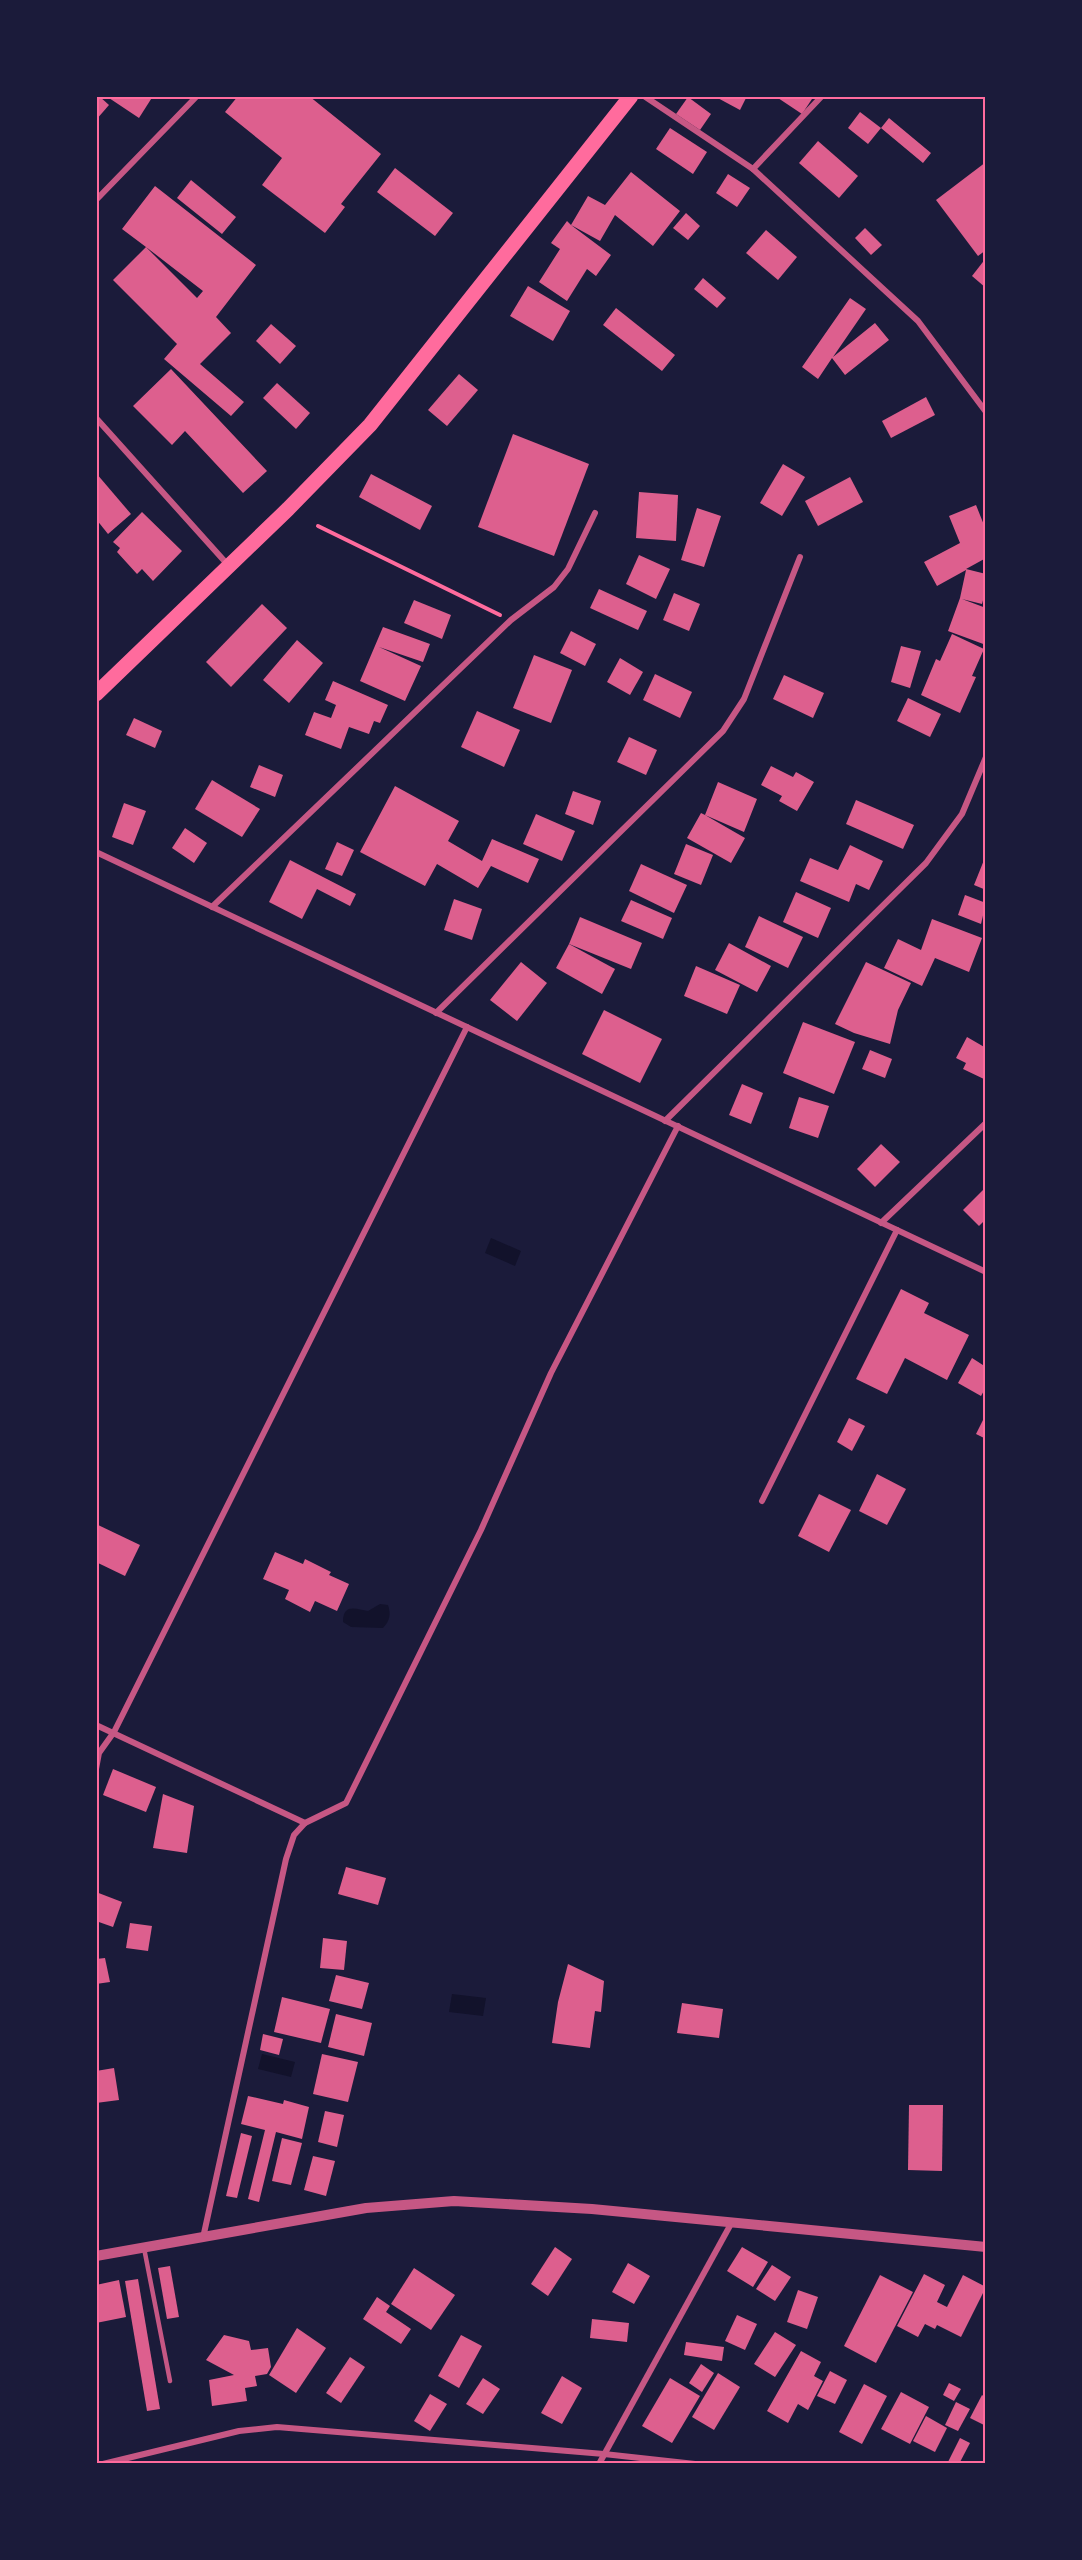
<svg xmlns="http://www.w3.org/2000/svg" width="1082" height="2560" font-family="'Golos Text',sans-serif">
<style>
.water{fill:#12122b}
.building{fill:#dd5f8e;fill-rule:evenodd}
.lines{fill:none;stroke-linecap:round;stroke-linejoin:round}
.path{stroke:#ff6b9d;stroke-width:4}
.service{stroke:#c65784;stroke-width:4.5}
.minor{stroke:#c65784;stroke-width:6}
.tertiary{stroke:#c65784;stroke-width:10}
.primary{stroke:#ff6b9d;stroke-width:15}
.neatline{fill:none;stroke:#ff6b9d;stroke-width:2}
</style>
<rect width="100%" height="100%" fill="#1b1b3a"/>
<!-- water -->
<g class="water">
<path d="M491,1238l30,13 -6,15 -30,-13z"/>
<path d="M380,1604l8,1c3,9 2,16 -5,23l-32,-1 -8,-5c0,-19 13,-13 25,-11z"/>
<path d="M452,1994l34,4 -3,18 -34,-4z"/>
<path d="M262,2054l33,8 -4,15 -33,-8z"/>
</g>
<!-- building -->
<g class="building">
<path d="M96,96h3l10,9 -13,15z"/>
<path d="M106,96h47l-14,22z"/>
<path d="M238,96h71l72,58 -40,50 4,3 -20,26 -63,-48 20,-27 -57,-46z"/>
<path d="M714,96h33l-7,14z"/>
<path d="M775,96h39l-12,18z"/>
<path d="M688,97l23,17 -11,16 -24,-16z"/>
<path d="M860,112l21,16 8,-10 42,35 -8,10 -42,-35 -13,16 -20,-16z"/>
<path d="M670,128l37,24 -14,22 -37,-25z"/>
<path d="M818,141l40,35 -19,22 -40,-35z"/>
<path d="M986,162v88l-8,6 -42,-56z"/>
<path d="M395,168l58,45 -18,23 -58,-44z"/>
<path d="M631,172l49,39 -27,35 -38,-31 -15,26 -29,-16 40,30 -15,21 -9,-7 -20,32 -28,-19 21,-33 -9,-6 16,-22 4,4 17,-29 17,9z"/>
<path d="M728,174l22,14 -13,19 -21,-14z"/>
<path d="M191,180l45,37 -14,17 -45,-36z"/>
<path d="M155,186l101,79 -40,52 15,16 -31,31 44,38 -13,14 -67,-57 13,-15 -64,-64 33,-33 -24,-18zM146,247l57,44 -6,7z"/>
<path d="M686,213l14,13 -12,14 -15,-12z"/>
<path d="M865,228l17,17 -11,10 -16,-17z"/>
<path d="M766,230l31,27 -19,23 -32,-27z"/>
<path d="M986,258v30l-14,-12z"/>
<path d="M703,278l23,20 -9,10 -23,-19z"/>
<path d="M528,286l42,25 -17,30 -43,-25z"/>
<path d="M850,298l16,11 -33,48 42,-34 14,17 -44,35 -13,-17 -14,21 -16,-12z"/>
<path d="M616,308l59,47 -13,16 -59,-46z"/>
<path d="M271,324l25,22 -16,18 -24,-23z"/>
<path d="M171,369l96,102 -24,22 -58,-62 -13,14 -39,-39z"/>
<path d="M459,374l19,16 -31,36 -19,-16z"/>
<path d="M277,383l33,30 -14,16 -33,-31z"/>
<path d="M926,397l9,18 -44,23 -9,-17z"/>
<path d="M513,434l76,30 -35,92 -76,-29z"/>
<path d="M783,464l22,13 -23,39 -22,-13z"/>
<path d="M96,473l35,41 -23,20 -12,-15z"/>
<path d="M371,474l61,32 -12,24 -61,-33z"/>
<path d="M850,477l13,25 -45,24 -13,-25z"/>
<path d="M639,492l39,3 -2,46 -40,-3z"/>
<path d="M976,505l10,25v28l-20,11 20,5v15l-4,15 -20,-5 24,9v37l-38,-14 12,-33 6,-28 -29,16 -13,-24 36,-19 -11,-27z"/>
<path d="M697,508l24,8 -17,51 -23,-7z"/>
<path d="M142,512l40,39 -29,30 -11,-12 -5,5 -20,-22 3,-4 -7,-6z"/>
<path d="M639,555l31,14 -14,30 -30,-15z"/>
<path d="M599,589l48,22 -9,19 -48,-22z"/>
<path d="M674,593l26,11 -11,27 -26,-11z"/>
<path d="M414,600l37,15 -9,24 -38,-16z"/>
<path d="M262,604l25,24 -56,59 -25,-25z"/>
<path d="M383,627l47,17 -7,18 -44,-15 42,19 -16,35 -45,-20z"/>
<path d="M571,631l25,13 -11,22 -25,-13z"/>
<path d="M952,634l32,15 -12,27 4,1 -16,36 -39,-18 15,-36 4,2z"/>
<path d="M297,640l26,23 -34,40 -26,-23z"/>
<path d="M901,646l20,5 -11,37 -19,-6z"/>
<path d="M534,655l38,15 -21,53 -38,-15z"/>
<path d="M620,658l23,14 -13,23 -23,-13z"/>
<path d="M655,674l37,18 -12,26 -37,-18z"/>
<path d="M784,675l40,18 -11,25 -40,-19z"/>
<path d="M333,681l55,24 -8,18 -6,-2 -5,13 -20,-7 -8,22 -36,-14 9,-23 17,6 5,-13 -11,-5z"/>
<path d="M908,698l33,16 -11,23 -33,-16z"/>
<path d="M477,711l43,19 -16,37 -43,-20z"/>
<path d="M134,718l28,13 -7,17 -29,-13z"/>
<path d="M629,737l28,13 -11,25 -29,-13z"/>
<path d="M259,765l24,10 -8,22 -25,-10z"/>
<path d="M771,766l22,11 3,-5 18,10 -17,29 -18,-10 3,-5 -21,-11z"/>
<path d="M212,780l48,29 -18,28 -47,-28z"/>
<path d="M718,782l39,17 -13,33 -39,-17 40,23 -14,25 -44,-25 14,-25 4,2z"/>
<path d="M395,786l64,35 -11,20 34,20 10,-22 47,20 -11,24 -37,-17 -13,22 -41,-24 -12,22 -65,-34z"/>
<path d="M573,791l28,10 -8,24 -28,-11z"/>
<path d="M856,800l58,25 -11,24 -57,-25z"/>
<path d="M124,803l22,8 -13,34 -21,-8z"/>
<path d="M536,814l39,17 -13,30 -39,-17z"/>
<path d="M185,828l22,15 -13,20 -22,-15z"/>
<path d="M337,842l17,8 -12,26 -17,-7z"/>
<path d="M686,844l27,11 -12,30 -27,-11z"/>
<path d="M850,845l33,16 -14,29 -13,-6 -7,18 -49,-21 10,-23 28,12z"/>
<path d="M290,860l66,34 -6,12 -33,-17 -15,30 -33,-17z"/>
<path d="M984,860h2v30l-12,-5z"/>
<path d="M641,864l46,21 -13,28 -45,-22z"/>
<path d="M796,892l35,16 -13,30 -35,-16z"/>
<path d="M965,895l21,8 -5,21 -23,-9z"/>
<path d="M454,899l28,10 -10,31 -28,-10z"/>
<path d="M631,900l41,18 -9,21 -42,-18z"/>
<path d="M759,916l44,21 -15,31 -43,-21z"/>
<path d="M580,917l62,26 -11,26 -62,-25z"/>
<path d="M932,919l50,19 -13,34 -34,-14 -13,28 -38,-18 14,-29 23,11z"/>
<path d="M729,943l42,23 -14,26 -42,-22z"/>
<path d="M569,944l46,25 -13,25 -46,-26z"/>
<path d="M521,962l26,21 -30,38 -27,-21z"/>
<path d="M866,962l45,21 -13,27 -8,34 -36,-11 -19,-9z"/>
<path d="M696,966l44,19 -13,29 -43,-18z"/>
<path d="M604,1010l58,29 -22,44 -58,-29z"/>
<path d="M803,1022l52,20 -21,52 -51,-21z"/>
<path d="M967,1037l19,11v32l-23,-11 3,-6 -10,-5z"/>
<path d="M870,1050l22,9 -7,19 -23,-9z"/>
<path d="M742,1084l21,9 -12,31 -22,-9z"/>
<path d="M799,1097l30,9 -11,32 -29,-10z"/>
<path d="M881,1144l19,18 -25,25 -18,-18z"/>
<path d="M986,1187v32l-7,7 -16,-16z"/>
<path d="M901,1289l28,14 -5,10 45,22 -22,45 -42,-22 -18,36 -31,-15z"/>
<path d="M972,1358l14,9v20l-5,9 -23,-13z"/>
<path d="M986,1414v25l-10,-5z"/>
<path d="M849,1418l16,8 -13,25 -15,-9z"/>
<path d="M877,1474l29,15 -19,36 -28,-14z"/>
<path d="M819,1494l32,16 -22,42 -31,-16z"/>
<path d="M96,1524l44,21 -15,31 -29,-14z"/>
<path d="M275,1552l28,12 2,-5 26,13 -2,3 20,9 -12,27 -22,-10 -5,11 -25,-13 4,-9 -26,-11z"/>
<path d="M113,1769l43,18 -10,25 -43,-17z"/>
<path d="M163,1794l31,12 -7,47 -34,-5z"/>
<path d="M346,1867l40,11 -8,27 -40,-11z"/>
<path d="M96,1892l26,10 -9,25 -17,-6z"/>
<path d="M130,1923l22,3 -4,25 -22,-3z"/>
<path d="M323,1938l24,3 -3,29 -24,-2z"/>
<path d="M105,1958l5,24 -14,2v-25z"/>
<path d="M568,1964l36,17 -3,31 -6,-1 -5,37 -38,-5 6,-41z"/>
<path d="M336,1975l33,8 -7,26 -33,-8z"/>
<path d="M282,1997l48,12 -9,34 -47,-11z"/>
<path d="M682,2003l41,6 -4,29 -42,-5z"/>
<path d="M336,2014l36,9 -8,33 -36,-9z"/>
<path d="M263,2034l20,5 -4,16 -19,-5z"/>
<path d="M322,2054l36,8 -10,40 -35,-8z"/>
<path d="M114,2068l5,32 -23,3v-32z"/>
<path d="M248,2096l35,8 1,-4 25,7 -7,32 -26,-7 -17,70 -11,-3 17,-69 -24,-6z"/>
<path d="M909,2105h34l-1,66 -34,-1z"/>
<path d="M325,2111l19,4 -7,32 -19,-5z"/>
<path d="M241,2133l11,3 -15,62 -11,-2z"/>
<path d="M282,2138l20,5 -11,42 -19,-4z"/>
<path d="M313,2156l22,5 -9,35 -22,-6z"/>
<path d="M555,2247l17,12 -24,37 -17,-12z"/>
<path d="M742,2247l26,15 -15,25 -26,-16z"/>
<path d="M628,2263l22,13 -16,28 -22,-12z"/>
<path d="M772,2265l19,12 -16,24 -19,-12z"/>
<path d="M170,2266l9,51 -12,2 -9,-51z"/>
<path d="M414,2268l41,27 -24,35 -40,-26z"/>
<path d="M924,2274l21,11 -8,17 10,5 16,-32 23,12 -25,50 -24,-12 -2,4 -10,-5 -7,13 -21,-11z"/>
<path d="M880,2275l33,17 -37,71 -32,-17z"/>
<path d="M138,2279l22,130 -13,2 -22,-130z"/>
<path d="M119,2280l7,37 -30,6v-38z"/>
<path d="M798,2290l20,7 -11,32 -20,-7z"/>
<path d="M377,2297l13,9 -4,6 25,17 -10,15 -38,-25z"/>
<path d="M737,2315l20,9 -12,26 -20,-9z"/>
<path d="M592,2319l37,4 -2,19 -37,-4z"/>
<path d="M297,2328l29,20 -30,45 -27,-18z"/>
<path d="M775,2332l21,13 -21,32 -21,-13z"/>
<path d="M224,2335l25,6 2,9 17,-2 3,19 -4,7 -12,2 2,10 -12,2 2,13 -35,5 -3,-26 25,-5 -28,-15z"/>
<path d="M461,2335l21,11 -23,42 -21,-12z"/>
<path d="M686,2342l38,5 -2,14 -38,-6z"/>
<path d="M801,2351l20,11 -7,14 9,5 -15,29 -10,-6 -10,19 -21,-12z"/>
<path d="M350,2357l15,10 -24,36 -15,-10z"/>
<path d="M701,2364l13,9 -12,19 -13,-9z"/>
<path d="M830,2371l17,9 -12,24 -18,-8z"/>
<path d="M718,2373l22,14 -26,43 -22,-13z"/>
<path d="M562,2376l20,12 -20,36 -21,-11z"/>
<path d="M483,2378l17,11 -17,25 -17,-10z"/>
<path d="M670,2378l30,18 -28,47 -30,-17z"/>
<path d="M949,2383l12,6 -7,12 -11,-6z"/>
<path d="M864,2384l23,12 -25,48 -23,-12z"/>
<path d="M901,2392l28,15 -19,37 -29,-15z"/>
<path d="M430,2394l17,10 -17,27 -16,-10z"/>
<path d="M982,2395l4,3v28l-16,-8z"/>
<path d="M956,2402l14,7 -12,22 -13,-6z"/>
<path d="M926,2416l21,12 -12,24 -22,-11z"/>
<path d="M960,2438l10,5 -11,21h-12z"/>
</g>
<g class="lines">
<!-- path -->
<path class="path" d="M318,526l182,89"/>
<!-- service -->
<path class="service" d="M144,2248l26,133"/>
<!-- minor -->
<g class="minor">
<path d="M644,96l109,73 165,152 68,91"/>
<path d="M753,169l69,-73"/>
<path d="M96,200l101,-104"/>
<path d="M96,418l132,147"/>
<path d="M96,852l890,420"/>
<path d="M212,907l299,-287 43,-33 14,-18 27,-56"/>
<path d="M436,1013l287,-282 21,-32 56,-142"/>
<path d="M665,1121l261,-258 36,-49 24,-57"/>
<path d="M881,1223l105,-100"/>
<path d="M762,1501l135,-271"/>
<path d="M96,1725l209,98"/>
<path d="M96,1769l3,-16 15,-21 353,-705"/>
<path d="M203,2238l83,-379 8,-24 11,-12 41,-20 135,-273 70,-157 127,-247"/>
<path d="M103,2464l136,-33 38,-4 327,27 91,10"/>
<path d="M599,2464l133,-242"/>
</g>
<!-- tertiary -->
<path class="tertiary" d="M96,2256l270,-48 88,-7 138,8 394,38"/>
<!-- primary -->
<path class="primary" d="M96,694l192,-185 82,-84 261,-329"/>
</g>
<!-- border -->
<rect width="1082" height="2560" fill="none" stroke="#1b1b3a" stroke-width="195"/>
<rect x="98" y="98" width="886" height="2364" class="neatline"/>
</svg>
